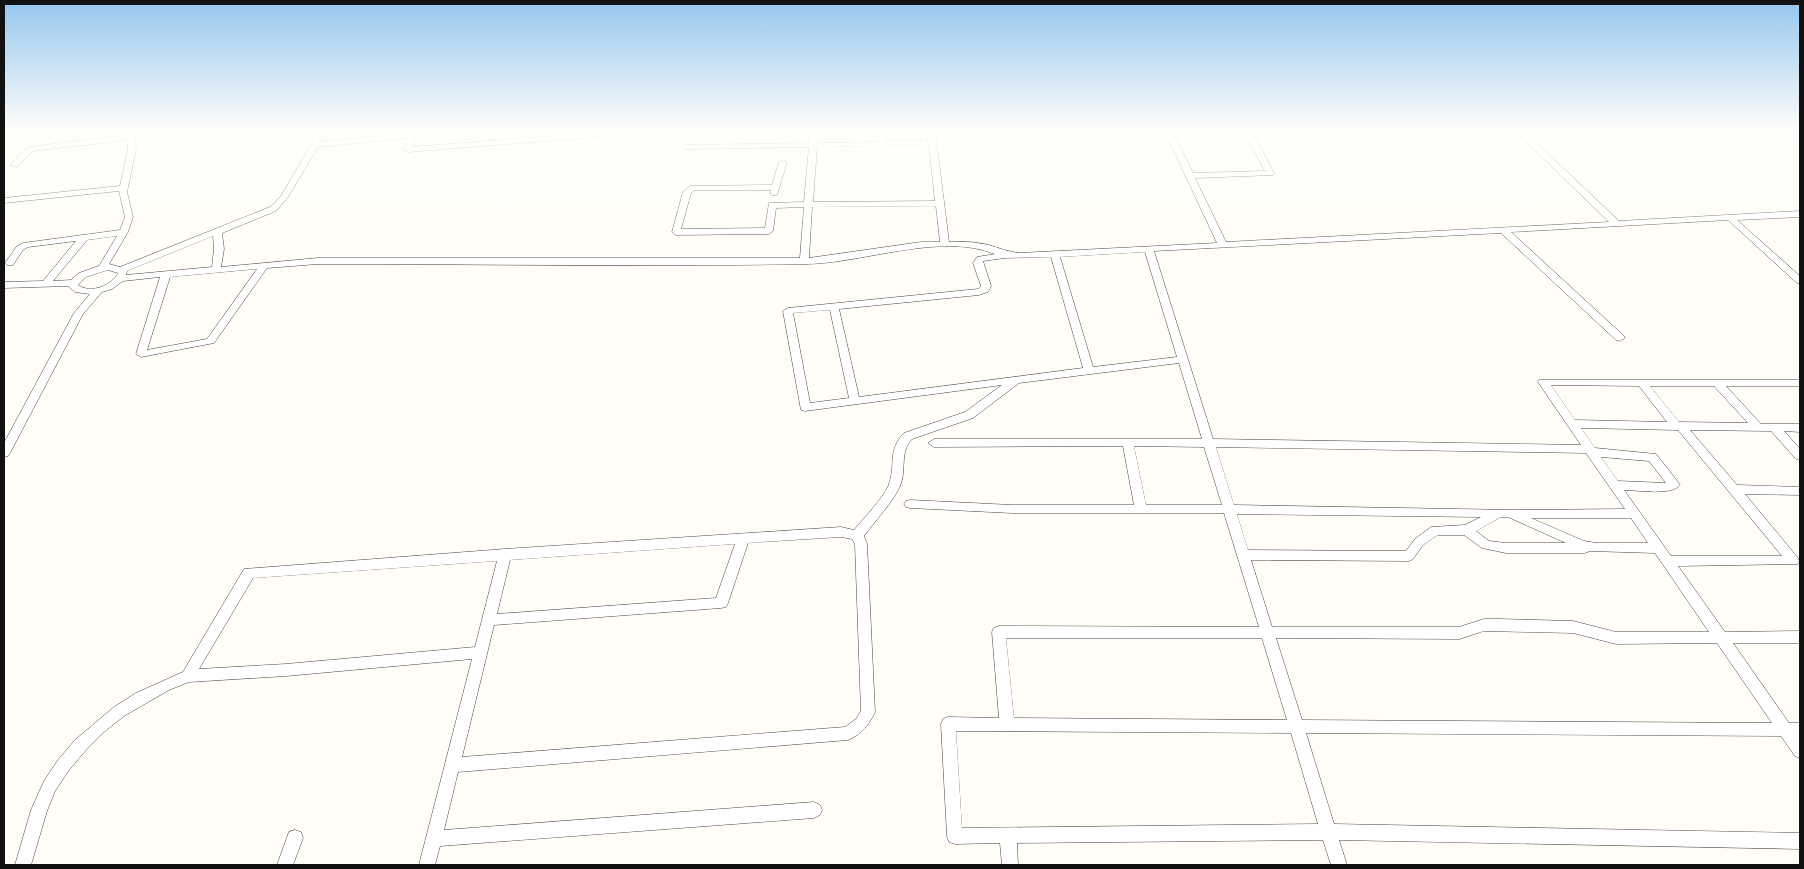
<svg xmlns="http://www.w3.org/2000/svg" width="1804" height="869" font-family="'Roboto Serif',serif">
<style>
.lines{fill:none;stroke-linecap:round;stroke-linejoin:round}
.minor-casing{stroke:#444;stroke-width:1}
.minor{fill:#fff;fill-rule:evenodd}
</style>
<rect width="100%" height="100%" fill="#fffdf5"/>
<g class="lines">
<!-- minor casing -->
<g class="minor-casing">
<g id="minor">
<path d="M126,130h8l2,19 -9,43 6,25 -5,15 -19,32 11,3 150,-60 11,-11 30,-51 2,-4 -2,-11h8l1,12 111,-12 -16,6 -3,11 213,-17 25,1 -4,2 -238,19 -4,-2 3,-12 -89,9 -30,50 -12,14 -54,22 2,16 -3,18 97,-9h482l4,-51 -28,1 -3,23 -4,3 -93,1 -4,-3 11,-40 7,-6 82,-1 7,-23 4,-2 4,2 -10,33h-6v-5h-76l-4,3 -10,36 84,-1 4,-25 35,-1 5,-55 -121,2h-3v-4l124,-2 1,-13h8l-1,13 61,-1 -1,-12h8l1,11h42l-1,-11h8l14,112c14,-1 26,0 40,3 10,3 19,7 30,8l198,-10 -53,-113h8l21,43 72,-2 -22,-41h8l23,43 -1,2 -78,3 31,64 383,-20 -95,-92h9l96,91 181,-10v6l-63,3 63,56v8l-3,-1 -69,-63 -217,12 113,104 1,2 -5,3 -4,-1 -115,-107 -347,18 59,188 368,6 -43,-63 1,-2h261v6h-74l35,38h39v8l-16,-1 16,18v11l-4,-1 -25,-28 -81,-1 47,55 63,2v8l-55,-1 53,64 1,3 -1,3 -120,2 47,66 75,-1v12h-67l56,80h11v14h-1l1,2v19l-5,-2 -14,-20 -475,-3 28,91 466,9v16l-461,-9 8,25h-16l-8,-25 -306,3 1,22h-16l-2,-22 -45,1 -6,-2 -2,-6 -6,-112 2,-5 5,-2 51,1 -7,-86 2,-4 5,-2 260,1 -35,-114h-212l-102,-5 -4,-1 -2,-3 2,-3 4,-1 102,5h122l-11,-59 -189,1 -6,-4 6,-4h268l-23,-76 -160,20 -46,35 -61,21c-13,14 -5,31 -12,47 -6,15 -26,36 -36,50l3,8 8,168c-6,13 -13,22 -27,28l-390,32 -14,58 370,-28 6,3 2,5 -2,5 -6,3 -374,28 -5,19h-16l53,-206 -186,17 -97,6 -20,8 -45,26 -20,16 -18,18 -17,20 -14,21 -8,20 -16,54h-16l16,-55 13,-29 14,-21 17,-20 39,-33 22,-14 47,-21 61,-103 261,-20 336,-22 13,3c9,-11 32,-35 35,-46 7,-20 -2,-33 15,-51l61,-21 37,-27 -197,26 -4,-1 -18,-99 5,-3 190,-19 3,-3 -8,-23 4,-6 18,-3c-54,-22 -131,9 -188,10 -163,3 -326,0 -489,0l-51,4 -53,75 -73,14 -5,-3 24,-77 -37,4 -11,8 -10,3 -19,22 -73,139 -2,3 -4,1v-14l70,-130 16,-19 -15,-2 -7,-6 -64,2v-6l39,-1 33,-40 -48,6 -5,3 -10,15h-6l-2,-2 12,-17 6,-3 97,-13 5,-13 -6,-26 -115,12v-5l116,-12 8,-37 -1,-9 -94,11 -16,16 -7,-2 18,-18 99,-12zM929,145l6,56 -122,1 4,-55zM936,206l4,36h-19l-112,16 3,-51zM117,236l-18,30 -20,7 -8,7 -18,1 34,-41zM213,236l1,13 -2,18 -86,8 1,-4zM1145,252l32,105 -84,10 -33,-110zM1051,257l32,111 -224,29 -20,-88 140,-14 9,-3 3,-6 -8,-25 22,-3zM257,269l-50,70 -60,11 23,-73zM108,270l10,3c-6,13 -28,21 -40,12l8,-8zM830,310l19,88 -39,5 -17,-90zM1551,385l88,1 28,36 -92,-2zM1650,386h64l34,37 -69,-1zM1581,428l97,2 104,126h-111l-47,-66c13,0 48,6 56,-5l-2,-3 -22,-28 -61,-6zM1134,446l70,1 18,58h-76zM1216,447l370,6 39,56 -112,1 -279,-5zM1601,457l48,4 17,22 -48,-2zM1237,514l244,3 -16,8 -34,2 -16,12 -9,12 -158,-1zM1501,517h7l58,26h-60l-17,-2 -13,-10zM1531,518h100l17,25h-51l-13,-2zM1438,535h26l18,13 24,5h79l5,-2 65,2 54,79h-93l-43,-11 -74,-2h-15l-25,8h-187l-21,-67 158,1 4,-2 10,-14zM841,537l11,2 3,5 6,167 -5,8 -11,8 -383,30 32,-132 227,-17 5,-1 2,-4 20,-60zM735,544l-19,54 -219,16 13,-54zM497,561l-22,86 -189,17 -87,5 54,-91zM1484,631l89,2 43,11 101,-1 55,80 -470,-3 -26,-82 183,1zM1006,638h256l25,82 -273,-2zM956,731l335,2 27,91 -356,4z"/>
<path d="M295,830l6,2 2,6 -10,27h-16l12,-33z"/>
</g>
</g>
<!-- minor -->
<use href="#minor" class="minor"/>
</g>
<!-- sky -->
<linearGradient id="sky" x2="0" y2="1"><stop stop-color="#95c6ee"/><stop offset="0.52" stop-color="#fffefa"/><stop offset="1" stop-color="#fffefa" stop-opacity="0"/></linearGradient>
<rect width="1804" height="252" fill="url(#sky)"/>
<!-- border -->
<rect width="1804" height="869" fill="none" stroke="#111111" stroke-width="10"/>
</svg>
